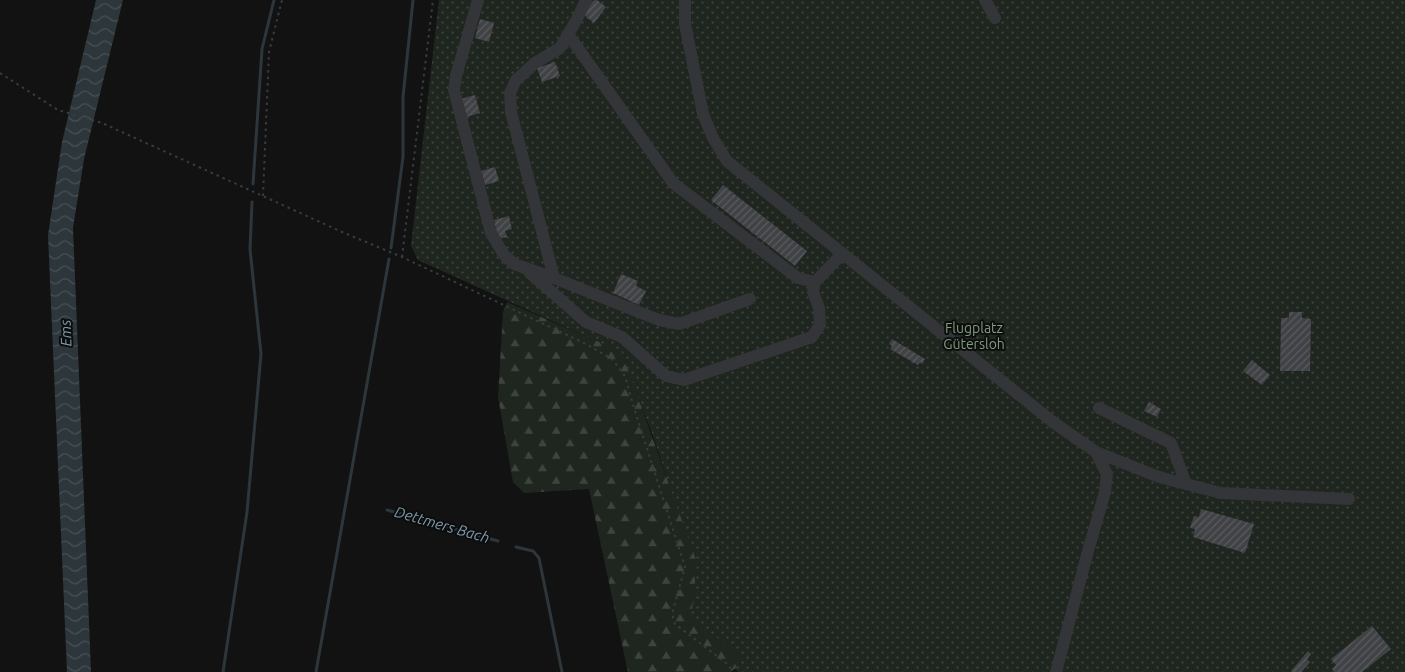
<svg xmlns="http://www.w3.org/2000/svg" width="1405" height="672" font-family="Ubuntu,sans-serif">
<style>
.grass{fill:url(#grass-dots)}
.forest{fill:url(#forest-firs)}
.water{fill:url(#water-waves)}
.lines{fill:none;stroke-linecap:round;stroke-linejoin:round}
.stream{stroke:#2c363b;stroke-width:3}
.building{fill:url(#building-hatch)}
.path{stroke:#393b3f;stroke-width:2;stroke-dasharray:2.5 4;stroke-linecap:butt}
.minor{stroke:#333538;stroke-width:12}
.labels{text-anchor:middle;stroke-width:4;stroke-linejoin:round;paint-order:stroke}
.park-label{font-size:14px;fill:#7e9d7d;stroke:#0d0d0e}
.water-label{font-size:15px;font-style:italic;fill:#7d9bac;stroke:#0d0d0e}
</style>
<defs>
<pattern id="grass-dots" width="8" height="8" patternUnits="userSpaceOnUse" patternTransform="scale(1.25)"><rect width="8" height="8" fill="#1f261f"/><path d="M2 2h.1M6 6h.1" fill="none" stroke="#3d433d" stroke-width="1.8" stroke-linecap="round"/></pattern>
<pattern id="forest-firs" width="22" height="20" patternUnits="userSpaceOnUse" patternTransform="scale(1.25)"><rect width="22" height="20" fill="#1f261f"/><path d="M5 1l3.5 6h-7zM16 11l3.5 6h-7z" fill="#3d433d"/></pattern>
<pattern id="water-waves" width="16" height="10" patternUnits="userSpaceOnUse" patternTransform="scale(1.25)"><rect width="16" height="10" fill="#2c363b"/><path d="M0 5q4-4 8 0t8 0" fill="none" stroke="#485055"/></pattern>
<pattern id="building-hatch" width="6" height="6" patternUnits="userSpaceOnUse" patternTransform="scale(1.25)"><rect width="6" height="6" fill="#414246"/><path d="M-1 1l2-2M0 6l6-6M5 7l2-2" fill="none" stroke="#595b5e"/></pattern>
</defs>
<rect width="100%" height="100%" fill="#121213"/>
<!-- grass -->
<path class="grass" d="M439,0h966v672h-667l-60,-50 17,-59 -43,-130 -26,-66 -32,-27 -176,-80 -7,-14z"/>
<!-- forest -->
<path class="forest" d="M507,302l115,50 75,211 -6,55 48,36 3,8 -11,10h-103l-39,-183 -65,4 -11,-11 -15,-85 5,-85z"/>
<!-- water -->
<path class="water" d="M96,0h27l-39,159 -11,69 18,444h-24l-19,-437 14,-93z"/>
<g class="lines">
<!-- stream -->
<g class="stream">
<path d="M253,184l9,-135 12,-49"/>
<path d="M391,248l12,-91v-60l10,-97"/>
<path d="M387,510l111,31"/>
<path d="M516,547l17,4 6,7 23,114"/>
<path d="M223,672l24,-160 14,-158 -11,-105 2,-47"/>
<path d="M316,672l73,-413"/>
</g>
</g>
<!-- building -->
<g class="building">
<path d="M594,0h3l9,7 -12,16 -11,-9z"/>
<path d="M480,19l14,4 -5,19 -14,-4z"/>
<path d="M555,62l5,14 -18,6 -5,-14z"/>
<path d="M475,95l5,18 -14,4 -5,-18z"/>
<path d="M495,167l4,14 -14,4 -4,-14z"/>
<path d="M723,185l84,66 -12,15 -84,-66z"/>
<path d="M509,216l3,13 -7,2 2,6 -9,2 -4,-19z"/>
<path d="M621,274l17,7 -2,5 10,5 -7,14 -26,-12z"/>
<path d="M1289,312h13v6l9,1 -1,52h-30l1,-53h8z"/>
<path d="M892,339l33,20 -3,5 -2,-2 -2,3 -28,-16 2,-3 -3,-2z"/>
<path d="M1252,360l18,15 -8,10 -19,-14z"/>
<path d="M1149,402l12,7 -4,8 -13,-6z"/>
<path d="M1201,509l53,15 -9,29 -52,-16 2,-8 -5,-1 4,-12 5,1z"/>
<path d="M1372,626l19,23 -29,23h-28l-2,-3 4,-4 -5,-6z"/>
<path d="M1308,651l3,3 -4,5 3,3 -9,10h-9l-1,-1z"/>
</g>
<g class="lines">
<!-- path -->
<g class="path">
<path d="M0,73l58,37 44,13 240,109 60,25 182,86 28,16 13,17 9,32 51,159 -13,47 3,10 51,39 8,9"/>
<path d="M263,196l6,-144 13,-52"/>
<path d="M402,257l31,-257"/>
</g>
<!-- minor -->
<g class="minor">
<path d="M478,0l-22,76 -2,14 37,143 13,22 10,9 40,14 105,42 20,4 71,-25"/>
<path d="M685,0v24l18,90 10,24 14,23 326,261 43,30 63,25 62,16 128,6"/>
<path d="M985,0l10,18"/>
<path d="M568,34l105,149 125,95 17,4"/>
<path d="M530,273l56,49 36,15 44,39 18,4 128,-43 8,-12 -1,-17 -6,-16 2,-10 27,-28"/>
<path d="M554,278l-43,-166 -1,-19 6,-13 19,-17 25,-15 17,-29 9,-19"/>
<path d="M1099,408l72,35 15,41"/>
<path d="M1056,672l32,-121 17,-59 2,-18 -11,-22"/>
</g>
</g>
<g class="labels">
<!-- park labels -->
<g class="park-label">
<text x="974" y="333">Flugplatz<tspan x="974" dy="16">Gütersloh</tspan></text>
</g>
<!-- water labels -->
<g class="water-label">
<text transform="translate(66 333) rotate(-92)" y="5">Ems</text>
<text transform="translate(442 525) rotate(16)" y="5">Dettmers Bach</text>
</g>
</g>
</svg>
